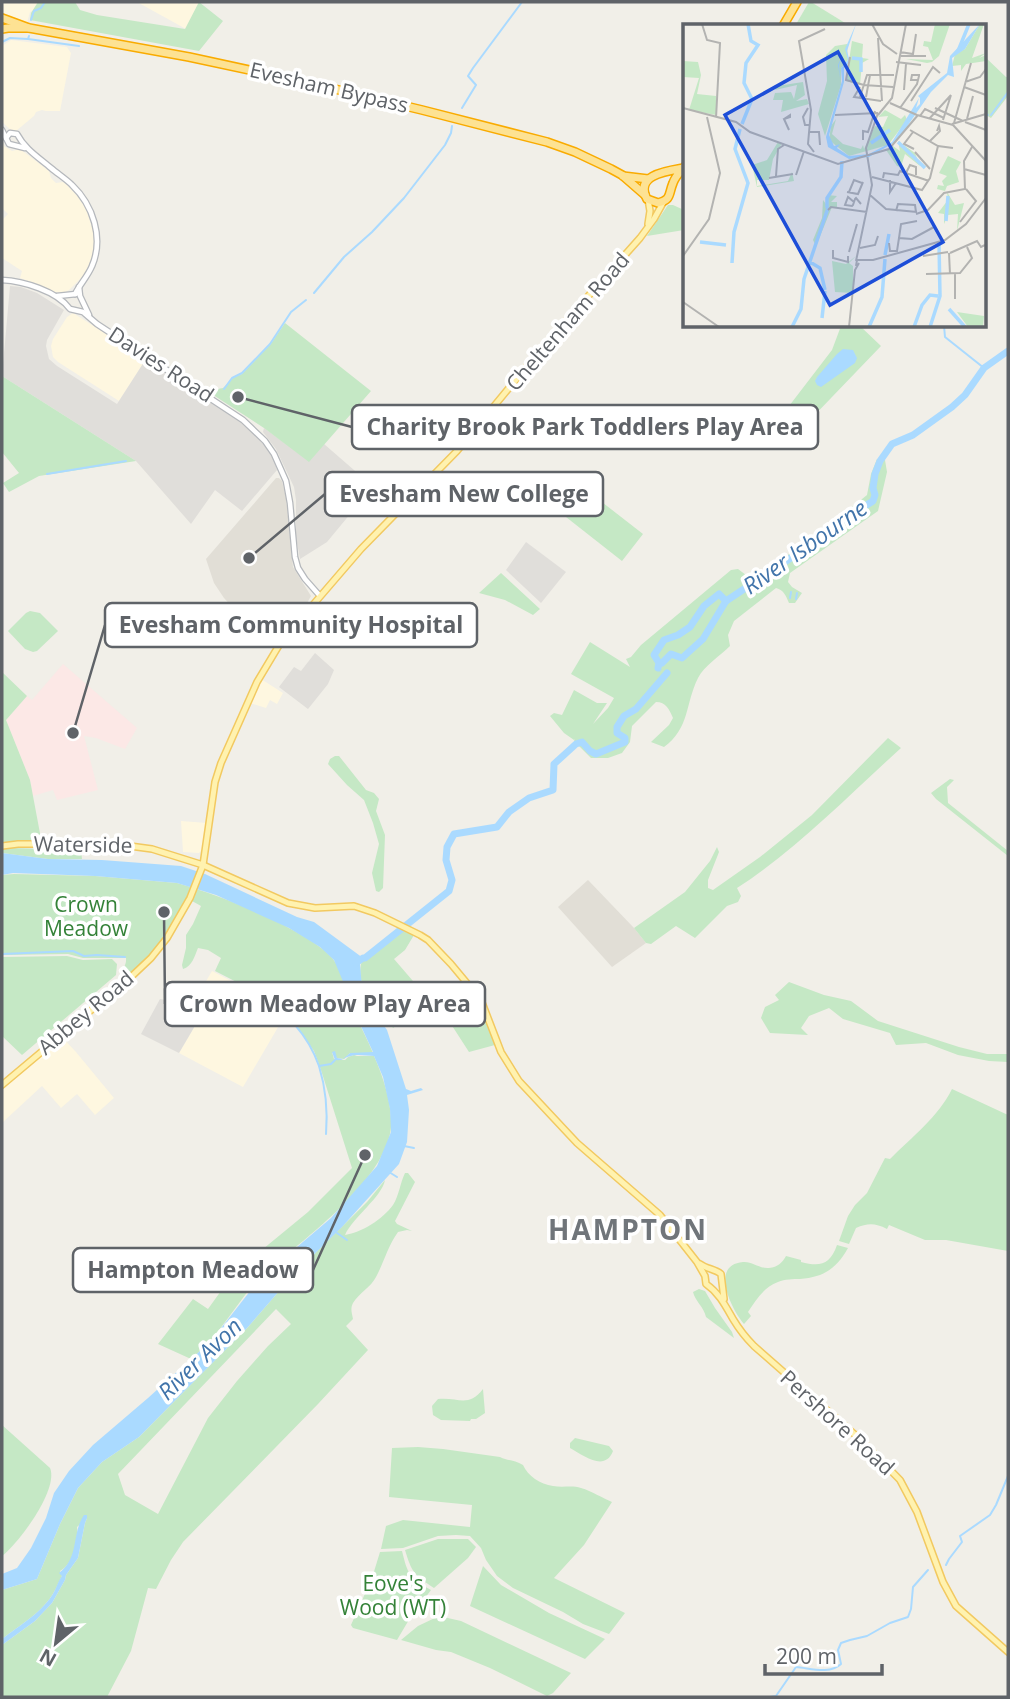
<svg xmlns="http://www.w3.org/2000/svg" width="1010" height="1699" font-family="'Open Sans',sans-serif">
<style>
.commercial{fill:#fef7e0}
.industrial{fill:#e0deda}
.education{fill:#e1ded6}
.medical{fill:#fce8e6}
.green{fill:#c5e8c5;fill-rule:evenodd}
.water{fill:#aadaff}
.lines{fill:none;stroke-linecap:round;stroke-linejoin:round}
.stream{stroke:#aadaff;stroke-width:2}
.river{stroke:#aadaff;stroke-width:7}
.ferry{stroke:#4174aa;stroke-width:2;stroke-dasharray:9 7;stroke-linecap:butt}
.minor-casing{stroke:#b5b8bc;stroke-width:7}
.major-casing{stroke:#f2c960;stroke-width:8}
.highway-casing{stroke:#f9ab00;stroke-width:10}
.minor{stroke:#fff;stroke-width:4.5}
.major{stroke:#fff2af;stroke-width:5}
.highway{stroke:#fde293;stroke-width:7}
.labels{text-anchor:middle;stroke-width:7;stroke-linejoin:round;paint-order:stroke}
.street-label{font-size:21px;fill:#5f6368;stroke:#fff}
.park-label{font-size:21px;fill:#348238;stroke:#fff}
.water-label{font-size:23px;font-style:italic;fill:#4174aa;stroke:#fff}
.district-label{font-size:28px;font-weight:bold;letter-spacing:2px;fill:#70757a;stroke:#fff}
.inset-river{fill:none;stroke:#aadaff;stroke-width:3.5}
.inset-road{fill:none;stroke:#b3b3b1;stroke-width:2}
.view{fill:#1d4ed8;fill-opacity:0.15;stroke:#1d4ed8;stroke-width:3.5}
.inset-edge{fill:none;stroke:#5f6368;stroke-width:3.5}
.leader{fill:none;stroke:#5f6368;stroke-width:2.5}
.callout-dot{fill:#5f6368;stroke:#fff;stroke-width:2.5}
.callout{fill:#fff;stroke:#5f6368;stroke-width:2.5}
.callout-label{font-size:23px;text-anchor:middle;font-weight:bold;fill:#5f6368}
</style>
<rect width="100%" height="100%" fill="#f1efe8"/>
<!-- commercial -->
<g class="commercial">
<path d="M2,2h49l-21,10 -3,11 -18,-4 -7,-4z"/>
<path d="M137,2h62l-13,27z"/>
<path d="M11,40l56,7 4,6 -11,58h-14l-4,-1 -6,2 -2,4 -18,15h-4l-10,-9v-76z"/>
<path d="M2,139l2,7 8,5 8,-2 29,22 2,7 5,5 7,-1 4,3 11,12 8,12 7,21 1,11 -2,18 -9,17 -14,14 -5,3 -9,-1 -18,-8 -17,-6 2,-7 -20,-13v-38l6,-6 -6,-6z"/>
<path d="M73,313l73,46 -27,42 -61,-39 -5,-5 -2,-11 2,-7 14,-22z"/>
<path d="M261,679l22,14 -6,11 -7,-4 -4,8 -16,-5z"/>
<path d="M181,821l26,2 -4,26 -4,4 -16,-1z"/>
<path d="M212,971l46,24 26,22 -41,70 -64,-34 20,-34 -11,-7z"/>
<path d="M61,1036l15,16 38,46 -19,17 -18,-21 -16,14 -19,-22 -40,37v-36z"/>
</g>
<!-- industrial -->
<g class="industrial">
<path d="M10,286l11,1 16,6 27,17 -17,30 -1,6 3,13 8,7 60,38 29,-45 91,59 15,13 16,19 7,13 2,7 -35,41 -27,-21 -24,34 -55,-63 -134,-85z"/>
<path d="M264,428l45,33 15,-17 38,33 8,13 -43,52 -27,17 -4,-22v-37l-2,-13 -18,-38 -13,-17z"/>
<path d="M526,542l40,30 -25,31 -35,-33z"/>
<path d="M315,653l19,17 -6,14 -20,25 -29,-22 15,-20 7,4z"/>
<path d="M160,999l6,1 33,19 -20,34 -38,-19z"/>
</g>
<!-- education -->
<g class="education">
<path d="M276,478h3l3,3 4,17 7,69 18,29 -5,9 -29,35 -14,-9 -4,5 -35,-38 -10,-15 -8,-24z"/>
<path d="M588,880l46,48 12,15 -34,24 -54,-60z"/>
</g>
<!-- medical -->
<path class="medical" d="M63,664l74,64 -12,21 -29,-11 -12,-2 14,54 -41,10 -4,-10 -20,6 -3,-16 -24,-60 21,-24 5,4z"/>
<!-- green -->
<g class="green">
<path d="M38,2h37l5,8 17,5 88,14 14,-27 24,19 -24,30 -169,-31 1,-7z"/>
<path d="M809,2h2l39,24h-55z"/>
<path d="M984,56l22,21h2v19l-17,22 -7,-4z"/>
<path d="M668,205h5l11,5v20l-37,6z"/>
<path d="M285,323l86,68 -62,71 -45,-34 -57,-37 16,-3 10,-10 9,-4 28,-29z"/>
<path d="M841,326h19l21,20 -74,77 -21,-13 46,-60z"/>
<path d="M2,376l134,85 -97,15 -30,16 -6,-9 16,-10 -17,-21z"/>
<path d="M877,459l8,1 2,12 -9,39 -88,62 -2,9 4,5 10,6 -7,10h-6c-3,-7 -5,-13 -13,-15l-42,33 -6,14 2,11c-10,10 -26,20 -32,32 -13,26 -8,50 -34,69l-13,-5 18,-17 4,-7c-4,-9 -7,-16 -17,-16l-24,24 -2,16 -8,11 -14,5h-17l-17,-17 1,-2 -1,1 -10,-7 -14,-17 4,-3 8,2 12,-25 23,13h10l-14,21 15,-16 6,-10 -43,-24 19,-32 40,25 -4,-8 5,-2 10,-12 90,-75 7,-1 12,9 57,-35 60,-48 4,-21z"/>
<path d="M571,478l72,56 -21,27 -70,-55c7,-10 11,-19 19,-28z"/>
<path d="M501,573l39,36 -7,6 -28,-15 -26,-7z"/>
<path d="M30,611l10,2 18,18 -21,20 -4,1 -8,-3 -17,-18 18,-18z"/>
<path d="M2,672l25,24 -21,24 24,60 12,64 -40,2z"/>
<path d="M888,738l13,10c-53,48 -104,101 -164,140l4,8 -3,6 -11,4 -32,32 -19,-12 -25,18 -5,-1 -12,-15 51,-36 25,-31 7,-14 2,5 -11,28v8l5,2 47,-33 52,-42z"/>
<path d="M335,756h4l27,34 8,3 5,6 -3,12 9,24 -2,53 -4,4 -3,-1 -4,-18 7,-29 -6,-21 -9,-23 -17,-15 -19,-21 2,-5z"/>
<path d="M950,779l4,1 -7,7 1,16 60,48v5l-72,-57 -5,-6z"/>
<path d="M12,848l69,2 1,9h-34l-46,-6v-4z"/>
<path d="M14,874l81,2 82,7 17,5 -11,24 -36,48 -25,24c-3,-13 5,-17 4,-26h-43l-15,-4 -66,1v-80z"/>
<path d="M196,889c32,9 117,45 137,70 11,14 13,34 20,50 6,15 14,29 20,44h-23l-6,6 -7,-1 -5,-6 2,7 11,1 3,-3 6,-2 3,1h17c9,20 21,55 16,78 -11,48 -74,96 -111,127l-16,-12 45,-37 44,-44 -31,-98 -7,-19 -12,-17 -13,-18 -29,-22 -45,-23 6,-13 -13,-8 -10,-2c-3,7 -6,19 -15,21l-1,-4 4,-17v-13l7,-11 8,-18 -9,-5z"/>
<path d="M400,930l14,5 -9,15 -11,9 31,36 10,6 29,-17 11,13 -23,17 -7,3 -13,-14 -39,25 -11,-16 -4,2c-12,-14 -23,-38 -15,-56h2z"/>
<path d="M67,956l16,4 29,-1 5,5 -1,11 -94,80 -20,-19v-79z"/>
<path d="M789,982l35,13 27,6 27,20 81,26 28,7h21v8l-19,-1 -31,-6 -32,-12 -30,2 -6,-12 -47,-14 -14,-11 -20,8 -8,12 7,7 -38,-2 -9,-15 4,-11 14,-7 -4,-5z"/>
<path d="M479,1002l16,43 -26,7 -20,-31c9,-8 21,-12 30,-19z"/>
<path d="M952,1089l56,26v136l-62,-11h-21l-36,-15 -2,4c-12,-6 -19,-6 -31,-1l-7,16 -10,-3 9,-25 7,-11 12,-12 18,-35 5,1c22,-22 48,-42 62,-70z"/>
<path d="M405,1173h3l7,9 -20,39 2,3 15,7 -5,-1 -9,2c-10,14 -14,30 -22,45 -5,10 -17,16 -23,26 -3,6 -1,10 0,16l-7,7 22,24 -50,54 -135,138 -12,18 -15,29 -8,-1 -17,63 -24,46h-105v-52l33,-24 17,-18 13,-23 1,-5 12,-17 7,-35 2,-5 -10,9c2,14 -4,37 -17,44l2,5c-3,5 -5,11 -8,16 -11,20 -34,33 -52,47v-49l35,-11 23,-55 18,-36 24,-26 37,-25 109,-110 46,-53 73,-72 18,-22c-3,17 -32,37 -40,55 17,-3 37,-15 48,-30 6,-9 7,-22 12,-32zM276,1309l15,15 -23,22 -31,35 -29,37 -50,96 -33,-19 -7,-21z"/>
<path d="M837,1245l11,3c-12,21 -24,29 -48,31 -7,0 -15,0 -22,3 -14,5 -22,18 -30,30l3,4 -7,8c-12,-14 -35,-59 -1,-62 9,-1 17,7 26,6 9,-1 13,-5 17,-12l15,4v2c19,5 29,3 36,-17z"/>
<path d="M236,1270l21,9 -46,62 -20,18 -33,-15 35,-45 15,10z"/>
<path d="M699,1289l6,2 10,17 17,24 2,6 -28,-21c-2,-10 -11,-16 -13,-25z"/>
<path d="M483,1389l2,24 -9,6h-5l-1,2 -29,-1 -8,-5 -1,-9 6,-7c21,-2 30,9 45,-10z"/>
<path d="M2,1425l48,43c9,21 -31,75 -48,88z"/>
<path d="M575,1438l34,8 4,5c-8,21 -29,5 -43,-3v-5z"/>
<path d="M418,1447l25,2 57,8c8,4 15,3 23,8 5,11 17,19 30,21 10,2 19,-1 28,2 11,3 21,10 31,14l-28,43 -30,33 71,35 -16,21 -26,-10 -20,-12 -50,-24 -16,-12 -11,-16 -5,-12 -11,-12 -14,-1 -18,1 -35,12 -22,1 5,-23 17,-6 67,7 2,-22 -83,-8 3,-49z"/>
<path d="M438,1539h30l8,8 -8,11 -34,30c-20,-13 -22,-15 -29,-38z"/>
<path d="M402,1551c6,24 7,26 29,39l-21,28 -13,22 -44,-12 -2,-3 21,-47 8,-26z"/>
<path d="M483,1566l18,19 48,28 56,26 -20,20 -115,-53z"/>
<path d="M439,1616l22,5 110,52 -18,20 -6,3 -57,-28 -39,-16 -15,-2 -35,-10 17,-14z"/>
</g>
<!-- water -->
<g class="water">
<path d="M843,349l10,1 4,8 -2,5 -34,24 -4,-2 -2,-4 2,-4 20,-23z"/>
<path d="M2,853l46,6 54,1 79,6 24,8 92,43 17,5 49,36 -3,6 2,23 7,17 18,26 19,59 5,2 10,-3 2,2 -16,5 2,15 -2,32 -8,22 -57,63 -48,47 -46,53 -109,110 -37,25 -24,26 -18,36 -23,55 -35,11v-16l15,-6 14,-20 15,-30 8,-25 15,-22 24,-26 55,-47 63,-57 47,-60v-4l5,-1 68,-58 46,-52 14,-34 -1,-23 -7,-32 -9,-21c-6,0 -17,-2 -23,0 -7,1 -7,5 -16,4l-3,-8 3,-1 2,7 6,1 7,-6 23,-1 -21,-45 -5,-16 -13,-31 -14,-13 -31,-19 -73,-33 -39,-12 -82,-7 -82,-3 -11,2z"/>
<path d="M84,1515h3v3l-2,5 -7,35 -12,17 -1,5 -13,23 -17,18 -33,24v-6c18,-14 41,-27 52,-47 3,-5 4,-11 8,-16l-3,-3c21,-16 12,-39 25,-58z"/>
</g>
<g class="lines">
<!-- stream -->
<g class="stream">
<path d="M31,20l3,-9 7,-3 4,-6"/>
<path d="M28,39l51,7"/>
<path d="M2,42l8,-4 18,1 1,-3"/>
<path d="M462,108l14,-23 -8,-9 5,-8 49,-66"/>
<path d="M984,112l4,3"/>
<path d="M991,115l17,-23"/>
<path d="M314,293l30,-36 28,-25 32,-34 41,-53 6,-12 1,-7"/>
<path d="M944,326l1,11 39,31"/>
<path d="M224,389l8,-11 10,-5 28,-29 21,-32 15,-12"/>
<path d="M47,474l79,-13"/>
<path d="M790,598l1,-6"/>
<path d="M796,599l1,-6"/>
<path d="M2,954l71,-3 11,5 13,-1 28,2"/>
<path d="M260,994c26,19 48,40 59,72l12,-2 4,-4"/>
<path d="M319,1066c7,23 9,44 7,68"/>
<path d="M404,1146l10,2"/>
<path d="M389,1172l8,5"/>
<path d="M337,1233l10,7"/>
<path d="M946,1565l3,-6 13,-17 -2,-6 30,-21 6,-10 12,-29"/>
<path d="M770,1697l6,-1 20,-29c14,1 33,8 45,-3l-3,-14 3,-7 9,-3 17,-4 23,-13 18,-6 3,-8 2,-22 15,-17"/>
</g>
<!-- river -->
<g class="river">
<path d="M662,663l9,-9 11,4 21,-19 23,-38 83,-55 31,-24 33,-21 2,-6 -2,-7 2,-14 5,-13 12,-17 21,-9 39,-28 13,-12 19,-27 24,-17"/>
<path d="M658,668l1,-5 -5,-8 10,-15 14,-5 12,-8 14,-21 15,-12 7,7"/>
<path d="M356,963l7,-5h2l84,-67 3,-11 -6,-20 1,-13 7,-13 43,-7 12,-15 20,-14 24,-8 1,-26 22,-20 6,-2 8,9 6,3 29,-12v-4l-8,-5v-6l7,-11 12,-7 31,-36"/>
</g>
<!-- ferry -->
<path class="ferry" d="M258,1277l22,12"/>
<!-- minor casing -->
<g class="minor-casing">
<g id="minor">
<path d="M2,130l7,14 16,4"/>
<path d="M6,138l4,-5 7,1c8,15 21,23 34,34 7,6 15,11 21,17 21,20 32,53 20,81 -4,10 -12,18 -17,28"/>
<path d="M2,280c21,1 55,11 68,29l13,3 14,12 146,96 22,21 9,13 12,27 4,22 5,54 3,11 7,11 15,17"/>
<path d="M79,287l1,9 9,19"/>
<path d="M57,296l19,-2"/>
</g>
</g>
<!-- major casing -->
<g class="major-casing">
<g id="major">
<path d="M648,199l2,12 -2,13"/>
<path d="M2,846l16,-2h97l37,5 51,16 85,38 27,5 39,-2 21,7 45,22 8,5 23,24 30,36 20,52 18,29 58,62 83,72 37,47 8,14 1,8c13,9 19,21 27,35 6,10 13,19 21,27l107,94 39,40 17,32 26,70 13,24 52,46"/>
<path d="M2,1085l131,-110 18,-17 16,-20 23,-40 13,-33 12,-83 6,-19 36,-81 24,-40 80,-93 96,-98 85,-103 98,-110 14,-19 10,-18"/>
<path d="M700,1264c7,5 15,5 21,10l3,25"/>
</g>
</g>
<!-- highway casing -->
<g class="highway-casing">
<g id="highway">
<path d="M2,18l27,10 160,29 125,27 108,26 125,32 28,10 36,17 11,6 23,20"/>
<path d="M783,26l14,-24"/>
<path d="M2,29l6,-1h20"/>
<path d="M684,168c-17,3 -50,7 -37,31l11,4c14,-4 10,-8 15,-20 2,-6 7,-11 11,-16"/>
<path d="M623,176l25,3"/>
</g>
</g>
<!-- minor -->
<use href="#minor" class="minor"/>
<!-- major -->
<use href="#major" class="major"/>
<!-- highway -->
<use href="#highway" class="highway"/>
</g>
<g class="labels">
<!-- street labels -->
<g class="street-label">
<text transform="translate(329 88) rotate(13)" y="7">Evesham Bypass</text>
<text transform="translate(568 322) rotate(-49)" y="7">Cheltenham Road</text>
<text transform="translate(161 365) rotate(33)" y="7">Davies Road</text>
<text transform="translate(83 845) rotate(1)" y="7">Waterside</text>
<text transform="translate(86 1013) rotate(-40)" y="7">Abbey Road</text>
<text transform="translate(837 1423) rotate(42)" y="7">Pershore Road</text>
</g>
<!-- park labels -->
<g class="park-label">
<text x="86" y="912">Crown<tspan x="86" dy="24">Meadow</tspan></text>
<text x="393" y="1591">Eove's<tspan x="393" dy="24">Wood (WT)</tspan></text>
</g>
<!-- water labels -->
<g class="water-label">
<text transform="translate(805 547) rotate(-35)" y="8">River Isbourne</text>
<text transform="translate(200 1359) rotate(-44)" y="8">River Avon</text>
</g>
<!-- district labels -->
<g class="district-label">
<text x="628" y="1240">HAMPTON</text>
</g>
</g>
<!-- overview -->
<g transform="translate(683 24)">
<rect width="303" height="303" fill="#f1efe8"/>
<path d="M252,0h15l-11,32 -7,6 -5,1 -21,-4 27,1 -5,-13 -5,-1 1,-5 7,1zM297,0h4l-12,34 14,-5 -7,5 7,-3v6l-20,3 -5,7v-6l-9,1 3,-12 10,-5zM169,17l11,3 -1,14 7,1 -7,4 -2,22 -14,-4zM164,20l1,16 -7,8v17l-16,51 -7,-22 9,-33 -1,-26 9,-9zM0,37l15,1 3,13 -4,19 19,2v19l-27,-5 10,-32 -16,-1zM120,58l2,13 -9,6 11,-2 2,5 -28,8 2,-12h-10l2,-7 16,-1 3,7 3,-14 -22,5 2,-4zM202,86l16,9 4,-4 2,5 -19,25 -39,11 -20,-16 2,-14 5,-7 -4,15 11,10 18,5 2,-4 1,4 11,-23 8,1 5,-11 -10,1zM215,117l17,12 5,13 -15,-12 -4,13 -4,-1 -11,-16 7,-4 7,5zM95,118l4,1 -9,16 -4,21h-12v6l31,-5 4,-9 2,9 -37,6 -5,-22 15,-5zM265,132l13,6 -5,9 3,11 -12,4 -2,5 -8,-2 1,-4 6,1 -2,-5 5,-5 -8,-3zM264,168l8,13 9,-2 -7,28 1,-17 -10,1 -4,9v-10l-6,-1 10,-13zM145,171l9,1 -6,6h6v5h-5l-16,39 -3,-6 9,-22 1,-18 3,4zM173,232l-7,7 4,3v27l-18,-1 -3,-31 14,3zM274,288l27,4 -1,11h-15z" fill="#c5e8c5"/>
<path d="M173,0l-9,27 3,11 -6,6v14l-15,53 5,11 6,-2 -3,4 12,8 20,-2 23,-12 27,-44 -3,10 4,-4v-6l-2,-2 29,-23 3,-17 30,-32 -15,25 -13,9 2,19 -6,-2 -17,17 -34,49 -28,16 -20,2 -21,-12 -2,-10 16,-56 -1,-13 7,-8 -3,-11 -6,16 1,13 -2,-13z" fill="#aadaff"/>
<path class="inset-river" d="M275,27l11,-27M169,34l9,1v13M59,100l10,-25 -8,-16 2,-20 12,-18 -7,-4 -3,-17M215,118l27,26M188,119l19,-13M144,184v-10l14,-21 1,-16M263,197l2,-25M17,218l26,3M202,231l4,-21M127,238l10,6 5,22M49,239l2,-31 14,-49 -13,-34 5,-20M266,285l16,18M139,294l3,-27M109,303l9,-18 3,-30 24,-71M186,303l13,-30 3,-38M231,303l8,-22 8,-10 8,1M247,303l10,-31 -1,-53"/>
<path class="inset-road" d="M19,0l5,16 13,3 -4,75M189,0l11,20 14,10M195,14l4,63M217,28l13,2 3,-20M218,32h25M167,33l-4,23 18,5M213,38l25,3M282,58l15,-5 6,-8M181,61l29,2M177,63l-6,10 27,4M281,63l22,8M221,66l2,-26M177,73l7,-22h27M183,73l4,-22M228,77l22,-34 7,6M207,79l27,12M0,84l53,14 14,10 88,32 51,-15 29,-34M125,84l-5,9 2,8h5M217,84l17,-24 2,-8v-1h-7l-1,5h7M252,84l28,13M152,91l43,-2M195,91l14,-17 14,-74M234,91l36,10M237,92l5,-7 19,9M101,95l6,-4v2l-6,2 5,11M246,95l22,-24M284,95l6,-23M260,96l8,-25M282,98l21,8M271,99l17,-60M269,100l34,-10M270,101l33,36M227,106l28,16 15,2M126,108h10l1,13M230,108l-9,12 10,5M180,116v-9l5,1 7,-21M247,117l10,-10 -1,-5 -2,5M131,128l-6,-8 3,-34 -12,-69 26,-12M232,128l15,17M281,145l22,6M223,149l4,-8 6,2v8M113,151l8,-24M93,152l2,-27 6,-4M189,153l50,13 8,-12 8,-32M86,154l24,-4M200,154l1,-5 14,2 2,-4 29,10M207,156v12l6,-9M164,168l11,2 5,-12M166,168l5,-12 8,3M187,171l16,14 31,3M171,178l-6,-5 -3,8 7,1 1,-1 2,-6 1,-1 5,6M145,186l3,-3 36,5M213,187l2,-7 17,1 1,7M233,190l12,-4 16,-17 21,-4 -1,-28 8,-14M234,197l-16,3 -2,14 13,1 22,-12M277,198l16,-21 -10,-12M206,219l1,8h7l2,-13M177,224l15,-3 3,-9M150,226v8l15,4v-6M166,228l8,-28M266,229l1,21M267,229l27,-12 4,6 4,-2M0,232l26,-37 11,-46 -13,-56M240,232l25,-4M173,237l16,-76 -6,-37 12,-35M173,242l1,-6h16l72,-20 21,-16 20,-26M243,250l34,-1 12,-15 -5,-11M272,250v25M0,278l36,25M166,303l6,-57 4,-7"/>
<path class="view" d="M155,28l105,190 -113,63 -105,-190z"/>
<rect width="303" height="303" class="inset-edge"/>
</g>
<!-- callouts -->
<path class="leader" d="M238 397L352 427M249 558L325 494M73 733L105 625M164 912L165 1004M365 1155L313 1270"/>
<g class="callout-dot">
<circle cx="238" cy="397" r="7"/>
<circle cx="249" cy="558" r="7"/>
<circle cx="73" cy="733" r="7"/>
<circle cx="164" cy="912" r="7"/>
<circle cx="365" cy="1155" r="7"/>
</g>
<g class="callout">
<rect x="352" y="405" width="466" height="44" rx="7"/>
<rect x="325" y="472" width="278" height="44" rx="7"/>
<rect x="105" y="603" width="372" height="44" rx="7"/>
<rect x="165" y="982" width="320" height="44" rx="7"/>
<rect x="73" y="1248" width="240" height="44" rx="7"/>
</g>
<g class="callout-label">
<text x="585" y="435">Charity Brook Park Toddlers Play Area</text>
<text x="464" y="502">Evesham New College</text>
<text x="291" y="633">Evesham Community Hospital</text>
<text x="325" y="1012">Crown Meadow Play Area</text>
<text x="193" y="1278">Hampton Meadow</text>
</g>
<!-- border -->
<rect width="1010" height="1699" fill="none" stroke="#5f6368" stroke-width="7"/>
<!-- north arrow -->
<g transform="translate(56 1643) rotate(209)" stroke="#ffffff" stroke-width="5" paint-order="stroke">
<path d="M0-5L12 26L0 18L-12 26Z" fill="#5f6368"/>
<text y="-10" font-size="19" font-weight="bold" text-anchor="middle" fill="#5f6368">N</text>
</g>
<!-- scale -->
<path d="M765 1664v10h117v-10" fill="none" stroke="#5f6368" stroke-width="3.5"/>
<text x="776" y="1664" font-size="21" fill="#5f6368" stroke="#ffffff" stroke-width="5" paint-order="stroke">200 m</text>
</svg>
